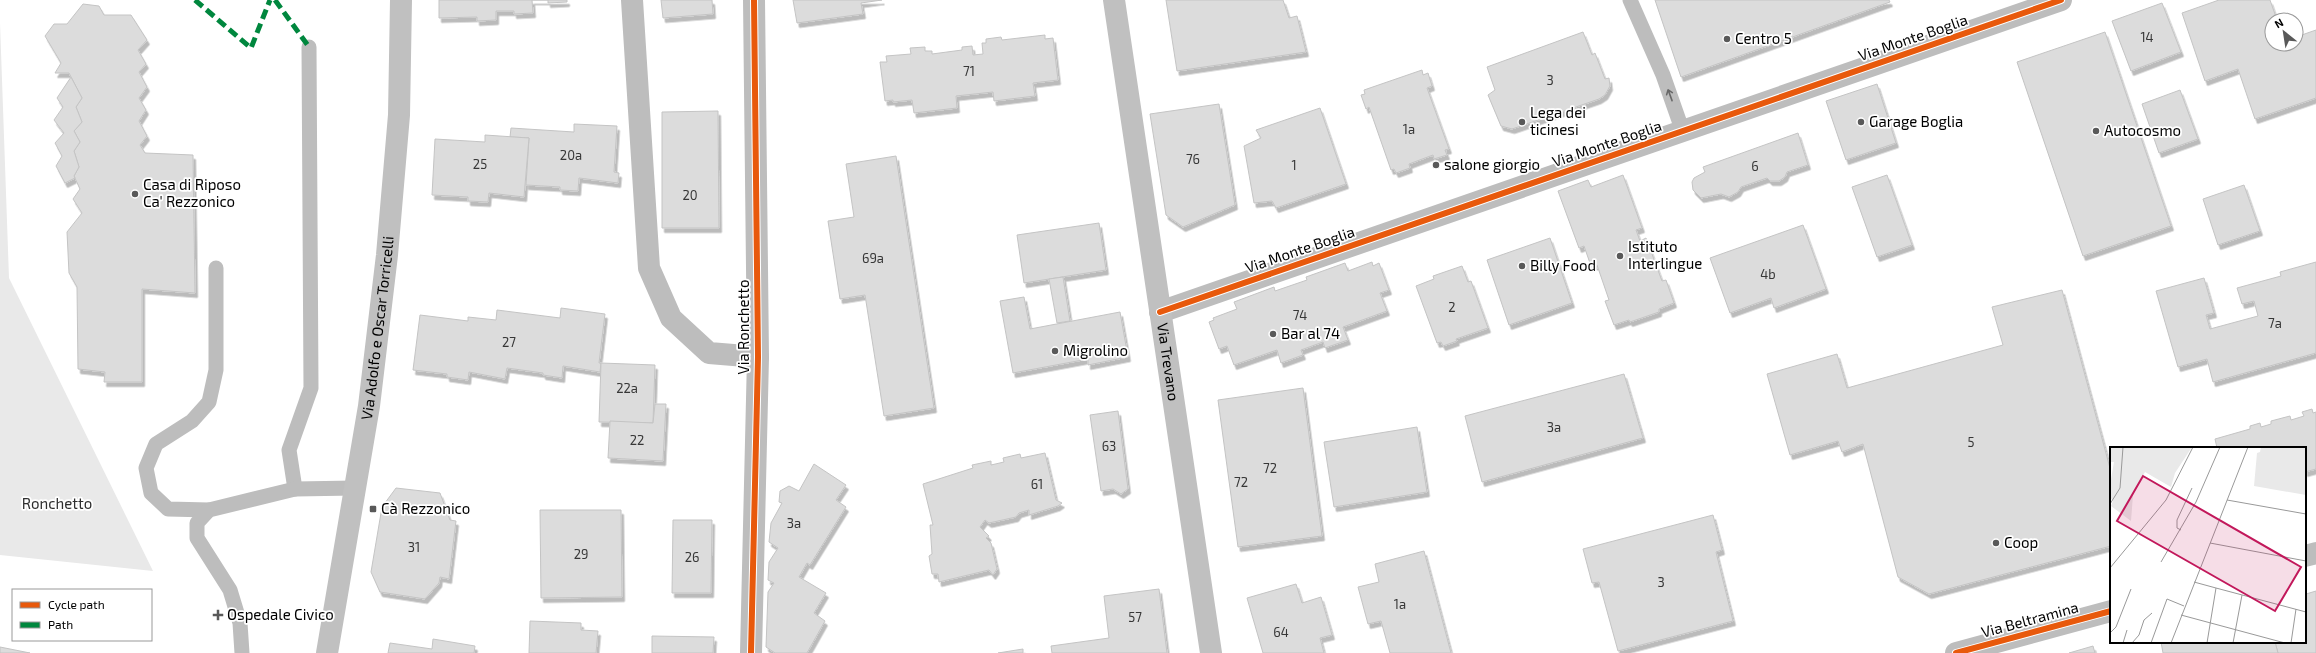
<svg xmlns="http://www.w3.org/2000/svg" width="2316" height="653" font-family="'Exo 2',sans-serif">
<style>
.green{fill:#e9e9e9}
.building{fill:#dcdcdc;stroke:#c4c4c4;filter:url(#shadow)}
.lines{fill:none;stroke-linecap:round;stroke-linejoin:round}
.lane{stroke:#bdbdbd;stroke-width:15}
.street{stroke:#bdbdbd;stroke-width:22}
.secondary{stroke:#c0c0c0;stroke-width:22}
.quiet{stroke:#00873e;stroke-width:5;stroke-dasharray:10 5;stroke-linecap:butt}
.cycleway-casing{stroke:#fff;stroke-width:8}
.cycleway{stroke:#e8590c;stroke-width:6}
.oneway{stroke:#686868}
.poi-dot{fill:#595959;stroke:#fff;stroke-width:1.5}
.labels{text-anchor:middle;stroke-width:3.5;stroke-linejoin:round;paint-order:stroke}
.number-label{font-size:13px;fill:#373737}
.street-label{font-size:15px;fill:#000;stroke:#fff}
.poi-label{font-size:15px;fill:#000;stroke:#fff;text-anchor:start}
.park-label{font-size:15px;fill:#2e2e2e;stroke:#fff}
.inset-road{fill:none;stroke:#999;stroke-width:1}
.view{fill:#c2185b;fill-opacity:0.15;stroke:#c2185b;stroke-width:2}
.inset-edge{fill:none;stroke:#000;stroke-width:2}
</style>
<defs>
<filter id="shadow"><feDropShadow dx="2.5" dy="4.5" stdDeviation="0" flood-color="#0004"/></filter>
</defs>
<rect width="100%" height="100%" fill="#fff"/>
<!-- green -->
<path class="green" d="M0,23l9,255 144,293 -153,-16z"/>
<!-- building -->
<g class="building">
<path d="M439,0h93l1,13 -19,1v-3h-18v9l-19,1v-4l-38,1z"/>
<path d="M532,0h35v2l-19,1v-3z"/>
<path d="M661,0h51l1,14 -50,4z"/>
<path d="M793,0h89l-21,3 2,11 -66,9z"/>
<path d="M1166,0h117l6,18 8,-2 9,36 -129,19z"/>
<path d="M1655,0h234l1,2 -209,75z"/>
<path d="M2219,0h51l7,20h-5v24h24v-7l20,-7v68l-61,21 -17,-50 -33,12 -23,-68z"/>
<path d="M2162,3l19,49 -50,19 -19,-50z"/>
<path d="M83,4l16,2 5,9h27l16,25 -9,10 8,14 -7,8 8,15 -8,11 7,12 -7,11 8,15 -7,9 5,8 48,2 2,138 -53,-4v93h-38l1,-10 -27,-3 -1,-82 -8,-14 -2,-41 15,-19 -9,-14 7,-10 -6,-13 5,-9 -5,-16 6,-9 -6,-11 8,-9 -6,-15 6,-9 -13,-25h-14l6,-10 -16,-27 9,-12h13z"/>
<path d="M1583,32l9,23 3,-2 10,26 4,-1 1,8 -5,9 -6,4 -81,28 -6,2 -11,-3 -13,-31 7,-5 -8,-23z"/>
<path d="M2105,32l66,194 -88,30 -66,-194z"/>
<path d="M1045,35v4l8,-1 5,42 -25,3 2,13 -41,5 -1,-9 -37,4 1,12 -43,5 -2,-13 -19,2v-2l-8,1 -5,-39h7l-1,-6 25,-2 -1,-6 15,-1v4h7v3l30,-4v-3l10,-1 1,9 10,-1 -1,-11h4v-4l15,-2 1,3z"/>
<path d="M1422,70l1,5 5,-2 4,13 -5,2 22,61 -4,1 2,5 -13,4 -1,-4 -24,9 1,4 -14,5 -2,-4 -3,1 -22,-63 -3,2 -5,-14 4,-1 -1,-4z"/>
<path d="M71,77l11,21 -6,9 6,15 -8,9 6,11 -6,9 5,16 -5,9 1,2 -10,5 -9,-17 6,-10 -7,-13 9,-10 -10,-13 9,-13 -6,-9z"/>
<path d="M1877,84l19,59 -50,17 -20,-59z"/>
<path d="M2180,90l18,49 -39,14 -17,-49z"/>
<path d="M1219,104l16,101 -52,22 -17,-12 -16,-101z"/>
<path d="M1320,108l26,76 -70,24 -4,-7 -18,2 -10,-57 17,-8 -5,-8z"/>
<path d="M718,111l1,117h-57v-116z"/>
<path d="M574,124l43,2 -3,46 5,1 -1,10 -39,-5 -1,13 -18,-1v-3l-34,-2 3,-47 -19,-1 1,-9 63,4z"/>
<path d="M1798,133l10,32 -21,7 -2,5 -6,4h-9l-3,-3 -26,9 -3,5 -9,5 -8,-3 -20,4 -8,-8 -1,-8 2,-4 11,-6 -2,-5z"/>
<path d="M485,135l44,3 -5,59 -35,-4 -1,9 -20,-1v-4l-36,-2 3,-56 50,3z"/>
<path d="M896,156l38,252 -50,8 -19,-121 -25,4 -12,-78 26,-4 -8,-53z"/>
<path d="M1623,175l19,53 -6,2 4,11 6,-3 16,43 4,-1 8,23 -15,6v3l-29,10 -1,-2 -15,5 -9,-24 4,-1 -12,-35 -6,1 -7,-20 -5,2 -21,-57 30,-11 3,7z"/>
<path d="M1887,175l25,70 -35,12 -25,-70z"/>
<path d="M2244,185l16,46 -42,14 -15,-46z"/>
<path d="M1099,223l7,47 -82,13 -7,-48z"/>
<path d="M1803,225l23,64 -52,19 -3,-10 -41,15 -20,-55z"/>
<path d="M1550,238l22,65 -63,22 -22,-65z"/>
<path d="M1372,262l1,4 6,-3 10,27 -9,3 7,18 -44,16 5,13 -23,8 -2,-6 -22,8 2,5 -22,8 -4,-13 -43,15 -7,-19 -8,3 -10,-27 5,-2 -1,-2 24,-9 -3,-7 40,-15 1,4 32,-11 -1,-3 39,-14 3,8z"/>
<path d="M2316,262v91l-103,29 -6,-23 -29,8 -22,-76 48,-13 10,35 -8,2 4,14 48,-13 -4,-15 -12,3 -5,-16 44,-12 -1,-4z"/>
<path d="M1462,266l6,16 3,-1 17,47 -32,11 1,2 -14,5 -2,-4 -4,1 -21,-57 18,-7 -1,-3z"/>
<path d="M1063,277l7,44 -13,2 -8,-44z"/>
<path d="M2062,290l49,182v74l-182,48 -31,-17 -35,-133 -21,8 -4,-11 -48,14 -23,-81 70,-20 10,34 156,-43 -11,-38z"/>
<path d="M1024,297l6,32 90,-17 8,45 -40,8v-6l-75,14 -13,-72z"/>
<path d="M561,308l44,6 -6,49h2l-1,9 -37,-6 -1,12 -19,-3v-2l-36,-5 -2,11 -36,-7 -1,8 -21,-3v-3l-34,-4 7,-55 48,6v-4l28,3 1,-10 63,8z"/>
<path d="M601,363l54,2 -2,58 -54,-1z"/>
<path d="M1624,374l19,64 -161,44 -17,-66z"/>
<path d="M1303,388l19,148 -84,11 -20,-147z"/>
<path d="M655,404h11l-3,57 -55,-3 2,-37 43,2z"/>
<path d="M2312,409l1,4 3,-1v57l-11,3v-24h-88l-2,-9 35,-10v-3l10,-3 1,4 10,-3v-3l19,-5 1,4 13,-4 -2,-4z"/>
<path d="M1118,411l10,78 -7,5 -8,-5 -12,2 -11,-76z"/>
<path d="M1417,427l10,65 -93,15 -10,-65z"/>
<path d="M1045,453l11,47 6,3 -4,3 -29,9v-5l-10,3 -3,4 -27,6 -4,-3 -5,7 9,9 -3,2 5,5 6,26 -4,6 -4,-5 -50,12 -1,-8h-6l-3,-18 3,-2 -2,-29h3l-10,-41 50,-16 -1,-3 19,-4v4l13,-3 -1,-4 17,-4 1,4z"/>
<path d="M814,464l32,21 -10,15 10,7 -36,58 -3,-2 -8,14 27,16 -12,20 11,8 -18,32h-32l-9,-6 2,-55 6,-9 -6,-3 1,-18 9,-14 -9,-6 2,-19 11,-20 -3,-1 1,-11 9,-5 10,5z"/>
<path d="M396,488l44,5 10,27 6,1 -7,58 -9,-2 -1,6 -14,16 -45,-7 -9,-20 11,-65z"/>
<path d="M540,510h81l1,87 -81,1z"/>
<path d="M1713,515l9,35 -6,2 17,69 -115,30 -19,-69 -7,1 -9,-34z"/>
<path d="M673,520h39l-1,73h-39z"/>
<path d="M1424,551l27,102h-61l-9,-32 -13,3 -10,-37 21,-5 -4,-18z"/>
<path d="M1296,584l6,19 19,-6 11,38 -12,3 4,15h-61l-16,-55z"/>
<path d="M1159,589l8,64h-115l-1,-7 58,-8 -5,-42z"/>
<path d="M2316,591v62h-38l-3,-11h30l1,-48z"/>
<path d="M530,621l51,2v7l17,1 -2,22h-67z"/>
<path d="M652,636l62,1 -1,16h-61z"/>
<path d="M433,639l42,7 -1,7h-86l2,-10 42,6z"/>
<path d="M2161,642h114l3,11h-115z"/>
<path d="M2093,646l2,7h-26z"/>
<path d="M0,647l30,6h-30z"/>
<path d="M1023,649v4h-25z"/>
</g>
<g class="lines">
<!-- lane -->
<g class="lane">
<path d="M1630,0l33,75 20,57"/>
<path d="M295,489l-6,-39 22,-62 -2,-341"/>
<path d="M209,510l-41,-1 -17,-16 -5,-25 10,-24 36,-23 17,-19 7,-32v-102"/>
<path d="M242,653l-2,-30 -10,-33 -33,-52v-15l12,-13 86,-21 60,-1"/>
</g>
<!-- street -->
<g class="street">
<path d="M632,0l17,268 22,50 38,35 49,4"/>
<path d="M1160,312l901,-312"/>
<path d="M2305,556l11,-3"/>
<path d="M751,653l7,-296 -4,-357"/>
<path d="M1956,653l155,-42"/>
</g>
<!-- secondary -->
<g class="secondary">
<path id="s1" d="M1114,0l97,653"/>
<path id="s2" d="M327,653l42,-247 18,-151 12,-140 2,-115"/>
</g>
<!-- quiet -->
<g class="quiet">
<path d="M195,0l56,48 19,-48"/>
<path d="M275,0l34,47"/>
</g>
<!-- cycleway casing -->
<g class="cycleway-casing">
<g id="cycleway">
<path d="M1160,312l901,-312"/>
<path d="M751,653l7,-296 -4,-357"/>
<path d="M1956,653l155,-42"/>
</g>
</g>
<!-- cycleway -->
<use href="#cycleway" class="cycleway"/>
</g>
<!-- one-way arrows -->
<defs><path id="oneway-shaft" d="M-6 0H5M1.5-3L5.5 0L1.5 3" fill="none" stroke-width="1.6" stroke-linecap="round" stroke-linejoin="round"/></defs>
<use class="oneway" href="#oneway-shaft" transform="translate(1670 95) rotate(-110)"/>
<!-- markers -->
<g class="poi-dot">
<circle cx="1727" cy="39" r="4"/>
<circle cx="1522" cy="122" r="4"/>
<circle cx="1861" cy="122" r="4"/>
<circle cx="2096" cy="131" r="4"/>
<circle cx="1436" cy="165" r="4"/>
<circle cx="135" cy="194" r="4"/>
<circle cx="1620" cy="256" r="4"/>
<circle cx="1522" cy="266" r="4"/>
<circle cx="1273" cy="334" r="4"/>
<circle cx="1055" cy="351" r="4"/>
<rect x="369" y="505" width="8" height="8" rx="2"/>
<circle cx="1996" cy="543" r="4"/>
<path d="M216 609h4v4h4v4h-4v4h-4v-4h-4v-4h4z"/>
</g>
<g class="labels">
<!-- number labels -->
<g class="number-label">
<text x="2147" y="42">14</text>
<text x="969" y="76">71</text>
<text x="1550" y="85">3</text>
<text x="1409" y="134">1a</text>
<text x="571" y="160">20a</text>
<text x="1193" y="164">76</text>
<text x="480" y="169">25</text>
<text x="1294" y="170">1</text>
<text x="1755" y="171">6</text>
<text x="690" y="200">20</text>
<text x="873" y="263">69a</text>
<text x="1768" y="279">4b</text>
<text x="1452" y="312">2</text>
<text x="1300" y="320">74</text>
<text x="2275" y="328">7a</text>
<text x="509" y="347">27</text>
<text x="627" y="393">22a</text>
<text x="1554" y="432">3a</text>
<text x="637" y="445">22</text>
<text x="1971" y="447">5</text>
<text x="1109" y="451">63</text>
<text x="1270" y="473">72</text>
<text x="1241" y="487">72</text>
<text x="1037" y="489">61</text>
<text x="794" y="528">3a</text>
<text x="414" y="552">31</text>
<text x="581" y="559">29</text>
<text x="692" y="562">26</text>
<text x="1661" y="587">3</text>
<text x="1400" y="609">1a</text>
<text x="1135" y="622">57</text>
<text x="1281" y="637">64</text>
</g>
<!-- street labels -->
<g class="street-label">
<text transform="translate(1913 38) rotate(-19)" y="5">Via Monte Boglia</text>
<text transform="translate(1607 144) rotate(-19)" y="5">Via Monte Boglia</text>
<text transform="translate(1300 250) rotate(-19)" y="5">Via Monte Boglia</text>
<text transform="translate(744 327) rotate(-90)" y="5">Via Ronchetto</text>
<text dy="5" stroke="none"><textPath href="#s2" startOffset="329">Via Adolfo e Oscar Torricelli</textPath></text>
<text dy="5" stroke="none"><textPath href="#s1" startOffset="366">Via Trevano</textPath></text>
<text transform="translate(2030 620) rotate(-15)" y="5">Via Beltramina</text>
</g>
<!-- poi labels -->
<g class="poi-label">
<text x="1735" y="44">Centro 5</text>
<text x="1530" y="118">Lega dei<tspan x="1530" dy="17">ticinesi</tspan></text>
<text x="1869" y="127">Garage Boglia</text>
<text x="2104" y="136">Autocosmo</text>
<text x="1444" y="170">salone giorgio</text>
<text x="143" y="190">Casa di Riposo<tspan x="143" dy="17">Ca' Rezzonico</tspan></text>
<text x="1628" y="252">Istituto<tspan x="1628" dy="17">Interlingue</tspan></text>
<text x="1530" y="271">Billy Food</text>
<text x="1281" y="339">Bar al 74</text>
<text x="1063" y="356">Migrolino</text>
<text x="381" y="514">Cà Rezzonico</text>
<text x="2004" y="548">Coop</text>
<text x="227" y="620">Ospedale Civico</text>
</g>
<!-- park labels -->
<g class="park-label">
<text x="57" y="509">Ronchetto</text>
</g>
</g>
<!-- overview -->
<g transform="translate(2110 447)">
<rect width="196" height="196" fill="#fff"/>
<path d="M0,0h82l-17,26 -4,14 -26,-15 -12,23 -2,26 -20,-15 2,-5 -3,-4v-12l4,-23h-4zM151,0h45v48l-52,-9 3,-33 3,-1z" fill="#e9e9e9"/>
<path class="inset-road" d="M117,53l79,14M0,57l10,-16 3,-41M71,83l-4,-2v-8l15,-32M100,96l96,18M51,115l35,-60 24,-55M0,121l56,-68 27,-53M84,135l22,6 -9,55M106,141l90,24M71,168l104,28M0,186l6,-6 15,-38M13,196l4,-13M22,196l7,-8 5,-15 8,-7M41,196l16,-44 17,7M61,196l77,-196M123,196l9,-48M181,196l5,-34"/>
<path class="view" d="M33,29l158,91 -26,44 -158,-90z"/>
<rect width="196" height="196" class="inset-edge"/>
</g>
<!-- legend -->
<rect x="12" y="589" width="140" height="52" fill="#ffffff" stroke="#999999"/>
<rect x="20" y="602" width="20" height="6" fill="#e8590c" stroke="#999999"/>
<text x="48" y="609" font-size="12" fill="#000000">Cycle path</text>
<rect x="20" y="622" width="20" height="6" fill="#00873e" stroke="#999999"/>
<text x="48" y="629" font-size="12" fill="#000000">Path</text>
<!-- north arrow -->
<g transform="translate(2284 32) rotate(330)"><circle r="19" fill="#ffffff" stroke="#999999"/>
<path d="M0-3L7 15L0 10L-7 15Z" fill="#595959"/>
<text y="-6" font-size="11" font-weight="bold" text-anchor="middle" fill="#000000">N</text>
</g>
</svg>
